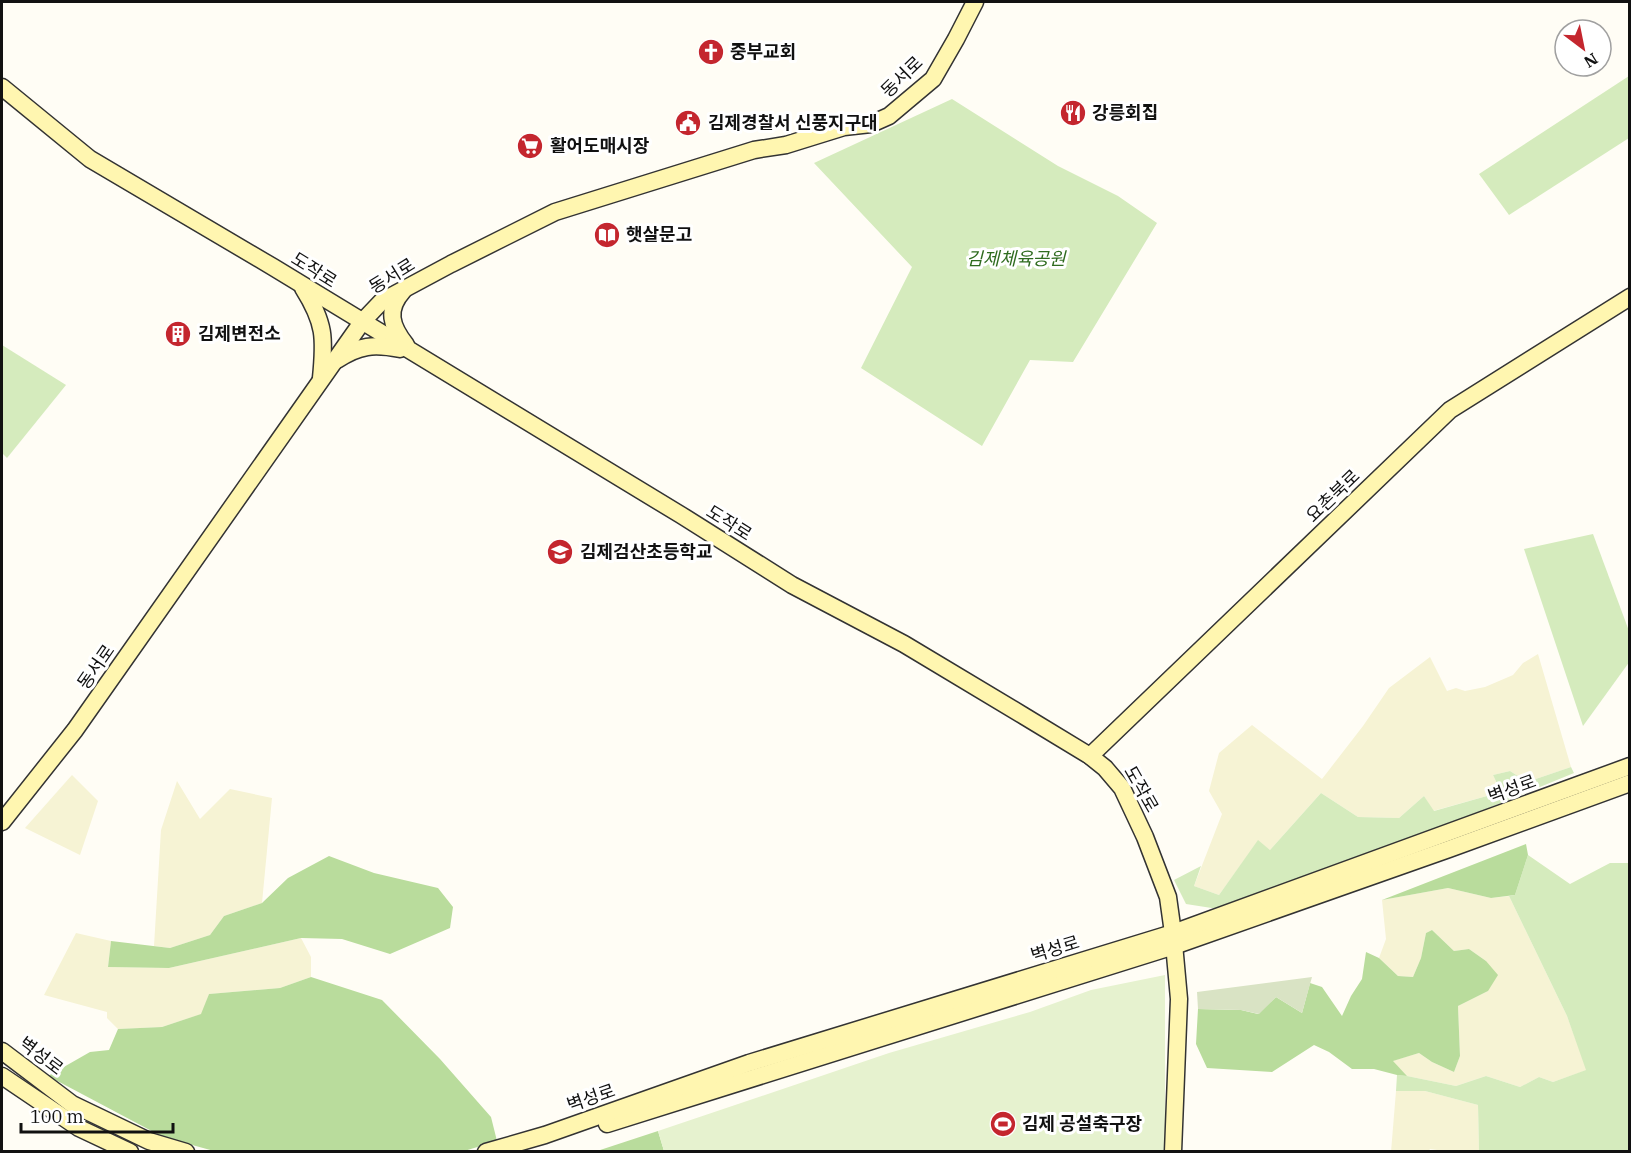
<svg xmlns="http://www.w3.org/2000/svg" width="1631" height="1153" font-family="'IBM Plex Serif','Noto Sans KR',serif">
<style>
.farmland{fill:#f6f3d4}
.green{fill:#d5ebbd}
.forest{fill:#b9dc9c}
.cemetery{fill:#d9e3c4}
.pitch{fill:#e6f2cf}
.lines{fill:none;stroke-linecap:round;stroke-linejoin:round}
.secondary-casing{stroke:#333;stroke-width:19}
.secondary{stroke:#fff6b0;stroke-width:16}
.labels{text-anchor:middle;stroke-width:6;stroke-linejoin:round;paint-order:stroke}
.poi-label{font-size:18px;font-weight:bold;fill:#111;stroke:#fff;text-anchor:start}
.street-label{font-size:18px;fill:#111;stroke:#fff}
.park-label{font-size:18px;font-style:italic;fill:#2f6b1f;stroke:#fff}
</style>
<rect width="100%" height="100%" fill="#fffdf5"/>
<!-- farmland -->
<g class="farmland">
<path d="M1538,654l33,113 -44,15 -17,-11 -17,4 8,17 -68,19 -9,-15 -25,22 -41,-1 -37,-24 -51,57 -12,-9 -39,54 -25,-9 28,-72 -13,-23 10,-38 33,-28 70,54 41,-53 26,-38 41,-31 17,34 9,-3 9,3 20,-4 28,-12 10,-12z"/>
<path d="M72,775l26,26 -18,54 -55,-27z"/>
<path d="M177,781l23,38 30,-30 42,9 -10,105 -38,13 -14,19 -40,13 -16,-2 7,-116z"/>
<path d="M1448,888l43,10 18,-2 58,120 20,54 -34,12 -14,-5 -19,10 -34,-11 -30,10 -49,-10 -15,-15 27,-8 13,9 22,10 6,-16 -2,-50 30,-15 -2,-30 -17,-12 -15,2 -22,-21 -6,3 -5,25 -8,19 -15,-1 -19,-18 7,-19 -4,-39z"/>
<path d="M76,933l35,8 -3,26 61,1 132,-30 10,19v20l-31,11 -71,6 -7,20 -40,13 -44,2 -11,-11v-6l-63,-17z"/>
<path d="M1396,1091h29l53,14 1,46 -28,1 -21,-3 -1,2 -38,1z"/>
</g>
<!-- green -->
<g class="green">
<path d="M1629,76v62l-120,77 -30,-41z"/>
<path d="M952,99l106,67 60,30 39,27 -84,139 -43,-2 -48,86 -121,-78 51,-101 -98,-104z"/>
<path d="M2,345l64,40 -59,73 -5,-5z"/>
<path d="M1593,534l36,97 1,30 -47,65 -59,-177z"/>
<path d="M1571,767l3,6 -166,68 -190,68 -32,-5 -12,-24 27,-14 -7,20 25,9 39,-55 12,10 51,-57 37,24 41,1 25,-22 10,15 67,-19 -8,-17 17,-4 17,11z"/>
<path d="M1528,855l42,29 40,-21h19v288h-150l-1,-46 -53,-14h-29l1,-16 10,1 49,10 30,-10 34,11 19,-10 14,5 33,-12 -19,-54 -58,-120 6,-1z"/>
</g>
<!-- forest -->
<g class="forest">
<path d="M1526,844l2,11 -13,40 -24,3 -43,-10 -66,12z"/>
<path d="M329,856l45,17 64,15 15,19 -3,21 -60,26 -48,-15 -41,-1 -132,30 -61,-1 3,-26 59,7 40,-13 14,-19 38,-13 26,-25z"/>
<path d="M1432,930l22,21 15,-2 17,12 12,14 -10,16 -30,15 2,50 -6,16 -22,-10 -13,-9 -26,8 14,15 -10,-1 -23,-6h-22l-23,-17 -15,-7 -42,27 -65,-4 -11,-24 2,-35 43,1 17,4 18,-17 26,16 8,-30 12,4 20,29 9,-20 11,-17 4,-27 13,6 19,18 15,1 8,-19 5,-25z"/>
<path d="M311,977l71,23 58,59 51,58 6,24 -36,11 -247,-1 -51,-14 -115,-61 42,-24 19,-2 9,-21 44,-2 39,-13 8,-20 71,-6z"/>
<path d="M658,1131l6,20 -70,1z"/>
</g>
<!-- cemetery -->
<path class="cemetery" d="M1312,977l-10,36 -26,-16 -17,17 -18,-4 -43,-1 -1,-17z"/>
<!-- pitch -->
<path class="pitch" d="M1165,975v176h-501l-6,-20 231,-78 141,-41 61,-22z"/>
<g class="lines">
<!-- secondary casing -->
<g class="secondary-casing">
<g id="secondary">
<path d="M2,87l88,72 183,108 408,248 111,70 112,59 120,72 66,40 15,12 17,20 23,49 23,60 5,36 6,66 -6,153"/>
<path d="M303,288c22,35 22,50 18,90"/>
<path d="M403,291c-17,19 -12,35 3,54"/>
<path d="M337,360c22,-15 37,-16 63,-11"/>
<path d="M1090,756l360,-346 180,-113"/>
<path d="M2,822l73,-92 287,-408 20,-21 69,-37 104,-52 199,-62 32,-5 58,-18 27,-3 18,-8 44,-37 23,-40 19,-37"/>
<path d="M2,1051l70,53 77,37 37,11"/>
<path d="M2,1076l77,52 51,24"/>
<path d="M607,1124l567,-178 275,-97 181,-66"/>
<path d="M486,1152l59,-17 204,-72 424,-130 457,-167"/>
</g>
</g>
<!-- secondary -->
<use href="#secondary" class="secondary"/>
</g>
<!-- icons -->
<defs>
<g id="church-disc" transform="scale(1.35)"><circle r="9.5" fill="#c4262e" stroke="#fff"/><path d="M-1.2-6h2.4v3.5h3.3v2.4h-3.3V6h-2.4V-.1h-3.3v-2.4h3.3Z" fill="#fff"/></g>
<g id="restaurant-disc" transform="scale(1.35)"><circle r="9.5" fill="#c4262e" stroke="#fff"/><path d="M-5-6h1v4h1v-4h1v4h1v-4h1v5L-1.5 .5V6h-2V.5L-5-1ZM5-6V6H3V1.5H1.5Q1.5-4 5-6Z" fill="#fff"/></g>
<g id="civic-disc" transform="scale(1.35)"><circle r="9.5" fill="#c4262e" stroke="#fff"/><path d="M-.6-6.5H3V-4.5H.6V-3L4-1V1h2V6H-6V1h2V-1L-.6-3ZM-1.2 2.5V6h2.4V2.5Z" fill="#fff"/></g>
<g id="supermarket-disc" transform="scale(1.35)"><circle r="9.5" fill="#c4262e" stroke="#fff"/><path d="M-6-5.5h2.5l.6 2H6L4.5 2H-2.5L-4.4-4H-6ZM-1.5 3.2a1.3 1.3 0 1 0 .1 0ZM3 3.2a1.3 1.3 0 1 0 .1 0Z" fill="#fff"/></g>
<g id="library-disc" transform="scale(1.35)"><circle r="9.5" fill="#c4262e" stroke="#fff"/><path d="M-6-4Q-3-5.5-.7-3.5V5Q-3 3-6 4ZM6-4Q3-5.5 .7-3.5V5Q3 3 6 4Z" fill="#fff"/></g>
<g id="building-disc" transform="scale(1.35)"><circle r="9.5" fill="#c4262e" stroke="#fff"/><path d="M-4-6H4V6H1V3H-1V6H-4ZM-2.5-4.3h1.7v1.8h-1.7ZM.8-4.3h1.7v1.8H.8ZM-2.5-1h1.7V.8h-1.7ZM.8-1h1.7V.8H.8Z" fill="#fff"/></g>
<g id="school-disc" transform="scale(1.35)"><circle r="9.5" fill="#c4262e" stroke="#fff"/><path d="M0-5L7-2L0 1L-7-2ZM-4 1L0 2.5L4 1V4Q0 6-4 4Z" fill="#fff"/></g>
<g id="stadium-disc" transform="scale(1.35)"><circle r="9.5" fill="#c4262e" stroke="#fff"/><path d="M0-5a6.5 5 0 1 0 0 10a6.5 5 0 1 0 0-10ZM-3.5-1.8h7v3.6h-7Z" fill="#fff"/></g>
</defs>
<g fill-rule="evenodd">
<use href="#church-disc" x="711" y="52"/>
<use href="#restaurant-disc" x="1073" y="113"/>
<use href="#civic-disc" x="688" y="123"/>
<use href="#supermarket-disc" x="530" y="146"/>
<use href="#library-disc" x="607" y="235"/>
<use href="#building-disc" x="178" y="334"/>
<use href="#school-disc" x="560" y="552"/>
<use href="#stadium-disc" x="1003" y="1124"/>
</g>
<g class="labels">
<!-- poi labels -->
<g class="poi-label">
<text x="730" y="58">중부교회</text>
<text x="1092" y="119">강릉회집</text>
<text x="708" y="129">김제경찰서 신풍지구대</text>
<text x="550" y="152">활어도매시장</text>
<text x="626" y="241">햇살문고</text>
<text x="198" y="340">김제변전소</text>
<text x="580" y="558">김제검산초등학교</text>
<text x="1022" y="1130">김제 공설축구장</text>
</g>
<!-- street labels -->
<g class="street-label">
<text transform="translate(902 77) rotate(-44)" y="6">동서로</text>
<text transform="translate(314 270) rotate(32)" y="6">도작로</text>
<text transform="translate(392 276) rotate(-32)" y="6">동서로</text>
<text transform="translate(1333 496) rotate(-44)" y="6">요촌북로</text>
<text transform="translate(729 523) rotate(32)" y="6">도작로</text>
<text transform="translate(96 667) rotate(-55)" y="6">동서로</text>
<text transform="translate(1141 789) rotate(60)" y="6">도작로</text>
<text transform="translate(1512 789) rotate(-20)" y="6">벽성로</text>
<text transform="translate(1055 949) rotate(-17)" y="6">벽성로</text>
<text transform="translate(41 1056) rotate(37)" y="6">벽성로</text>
<text transform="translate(591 1098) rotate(-19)" y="6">벽성로</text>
</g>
<!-- park labels -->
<g class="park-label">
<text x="1016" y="265">김제체육공원</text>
</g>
</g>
<!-- border -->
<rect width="1631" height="1153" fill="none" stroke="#111111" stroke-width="6"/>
<!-- north arrow -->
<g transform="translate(1583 48) rotate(148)"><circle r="28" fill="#ffffff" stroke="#a0a0a0" stroke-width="1.5"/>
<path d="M0-4.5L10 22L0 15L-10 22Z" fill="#c4262e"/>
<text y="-9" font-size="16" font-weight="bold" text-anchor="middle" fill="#111111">N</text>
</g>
<!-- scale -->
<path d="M21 1123v9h152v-9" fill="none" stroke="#111111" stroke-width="3"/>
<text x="30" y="1123" font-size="18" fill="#111111" stroke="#ffffff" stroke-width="4.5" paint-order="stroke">100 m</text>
</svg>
